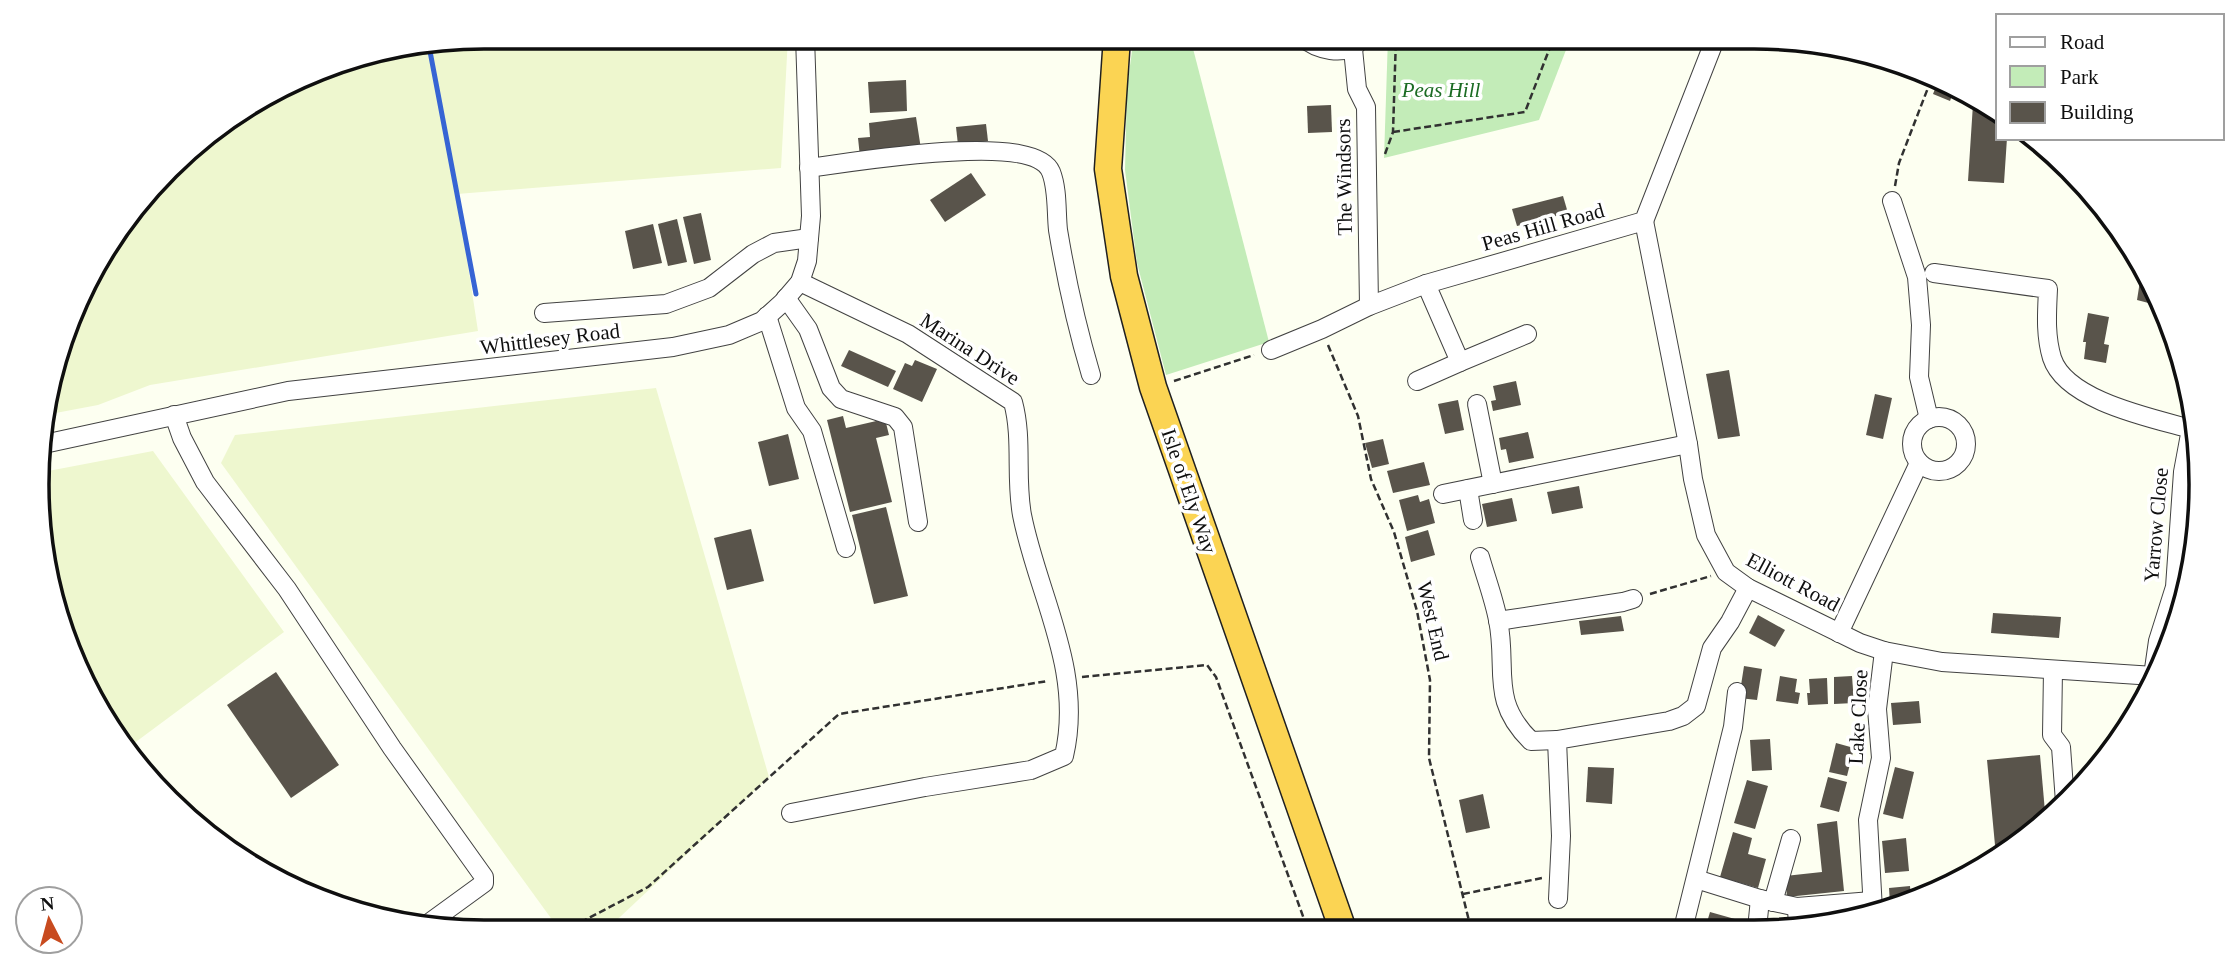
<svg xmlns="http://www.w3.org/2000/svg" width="2238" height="969" font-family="'Times New Roman',serif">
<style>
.farmland{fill:#eef7cf}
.green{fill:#c3ecb8}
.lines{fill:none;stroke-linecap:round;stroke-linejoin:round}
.stream{stroke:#3664d4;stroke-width:5}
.building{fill:#59544b}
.minor-casing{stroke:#424242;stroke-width:20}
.highway-casing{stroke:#202020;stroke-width:29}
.path{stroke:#313131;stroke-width:2.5;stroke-dasharray:7 3.5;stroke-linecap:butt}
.minor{stroke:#fff;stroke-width:18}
.highway{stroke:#fbd453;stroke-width:26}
.labels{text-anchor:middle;stroke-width:7;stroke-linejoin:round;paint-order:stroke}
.park-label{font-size:21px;font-style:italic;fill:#1b6b23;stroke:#fff}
.street-label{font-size:21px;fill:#0f0f0f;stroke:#fff}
.rim{fill:none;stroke:#0f0f0f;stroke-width:3.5}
</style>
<rect width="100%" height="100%" fill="#fdfff1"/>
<!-- farmland -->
<g class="farmland">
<path d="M485,37h303l-7,131 -324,26 21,137 -328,54 -52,20 -53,10v-17l52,-137 93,-113 150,-87z"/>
<path d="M656,388l113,389 -165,155h-43l-340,-469 14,-28z"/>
<path d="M153,451l131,181 -155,115 -32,-39 -56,-165 2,-71z"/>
</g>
<!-- green -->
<g class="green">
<path d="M1134,37h56l79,305 -103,33 -29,-112 -12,-93 2,-83z"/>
<path d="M1388,37h183l-32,83 -155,38z"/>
</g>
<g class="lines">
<!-- stream -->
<path class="stream" d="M429,46l47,248"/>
</g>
<!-- building -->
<g class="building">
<path d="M906,80l1,31 -37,2 -2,-31z"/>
<path d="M1937,84l16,9 -3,8 -17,-7z"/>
<path d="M1973,104l25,15v19h9l-3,45 -36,-2z"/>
<path d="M1331,105l1,27 -24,1 -1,-27z"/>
<path d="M916,117l5,32 -61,8 -2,-19 12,-1 -1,-14z"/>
<path d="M986,124l2,17 -30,4 -2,-18z"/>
<path d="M971,173l15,22 -41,27 -15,-22z"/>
<path d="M1563,196l5,17 -51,13 -5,-17z"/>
<path d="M701,213l10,47 -17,4 -11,-47z"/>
<path d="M677,219l10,43 -19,4 -10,-42z"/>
<path d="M653,224l9,39 -29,6 -8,-38z"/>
<path d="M2140,281l12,2 8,23 -23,-6z"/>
<path d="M2088,313l21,4 -5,27 5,1 -3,18 -22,-4 2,-17h-3z"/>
<path d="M849,350l47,21 -8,16 -47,-21z"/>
<path d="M915,360l22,9 -15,33 -29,-13 12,-26 7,3z"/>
<path d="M1729,370l11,66 -22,3 -12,-65z"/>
<path d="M1516,381l5,24 -28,6 -2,-10 5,-1 -3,-14z"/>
<path d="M1875,394l17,4 -9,41 -17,-4z"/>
<path d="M1458,400l6,30 -19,4 -7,-30z"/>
<path d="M843,416l3,12 39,-9 4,16 -13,3 16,64 -42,10 -23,-92z"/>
<path d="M1528,432l6,26 -25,5 -3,-14 -5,1 -2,-12z"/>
<path d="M788,434l11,45 -30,7 -11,-44z"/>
<path d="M1383,439l6,25 -17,4 -7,-25z"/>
<path d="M1424,462l6,23 -37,8 -6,-22z"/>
<path d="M1579,486l4,22 -31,6 -5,-22z"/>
<path d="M1418,495l2,7 9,-3 6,24 -28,8 -8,-31z"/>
<path d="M1512,498l5,23 -30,6 -5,-23z"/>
<path d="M886,507l22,89 -34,8 -22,-89z"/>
<path d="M751,529l13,52 -37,9 -13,-52z"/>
<path d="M1428,530l7,25 -24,7 -6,-25z"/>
<path d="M1993,613l68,4 -2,21 -68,-5z"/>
<path d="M1758,615l27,15 -10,17 -26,-14z"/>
<path d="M1621,616l3,15 -43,4 -2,-14z"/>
<path d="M1744,666l18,3 -5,31 -18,-2z"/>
<path d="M276,672l63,93 -48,33 -64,-93z"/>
<path d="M1780,676l17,3 -2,13 5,1 -2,11 -22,-3z"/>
<path d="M1852,676l2,27 -20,1v-27z"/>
<path d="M1827,678l1,26 -20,1 -1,-12h3l-1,-14z"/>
<path d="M1919,701l2,22 -28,2 -2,-22z"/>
<path d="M2123,717l10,1 -8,16h-4z"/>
<path d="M1770,739l2,31 -20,1 -2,-31z"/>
<path d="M1836,743l18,5 -7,28 -18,-4z"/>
<path d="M2040,755l6,68 -50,33 -9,-96z"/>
<path d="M1588,767l26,1 -2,36 -26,-2z"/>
<path d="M1895,767l19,5 -11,47 -20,-5z"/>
<path d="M1828,777l19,5 -8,30 -19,-5z"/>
<path d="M1747,780l21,6 -13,43 -21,-6z"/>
<path d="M1483,794l7,34 -24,5 -7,-33z"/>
<path d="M1837,821l7,70 -57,6 -2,-21 37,-4 -5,-48z"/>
<path d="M1733,832l19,6 -4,16 18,5 -8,29 -38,-11z"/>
<path d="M1906,838l3,33 -24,2 -3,-32z"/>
<path d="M1965,877l-14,9 -7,2 -1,-10z"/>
<path d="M1910,886l1,12 -21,7 -1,-17z"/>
<path d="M1710,912l39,11 -1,6h-43z"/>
</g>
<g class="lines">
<!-- minor casing -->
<g class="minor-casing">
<g id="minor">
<path d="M1302,37c14,13 43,20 57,5v-5"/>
<path d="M1353,49l4,40 9,18 3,199"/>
<path d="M809,168c40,-5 225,-38 242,4 7,18 5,40 7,58 8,48 19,98 33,145"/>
<path d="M1892,201l25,76 4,48 -2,52 10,42"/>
<path d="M1644,221l44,223 5,35 13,56 20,37 22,16 112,55 24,8 58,11 212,14"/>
<path d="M1934,273l114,16c-1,23 -3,46 4,69 14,43 100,60 139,71l-8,43 -8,115 -17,54 -5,35"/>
<path d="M1426,284l34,78 67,-28"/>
<path d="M786,298l22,31 23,59 10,11 54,18 8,10 15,95"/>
<path d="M544,313l122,-9 43,-16 44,-34 21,-11 35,-5"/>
<path d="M767,316l29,92 16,23 34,117"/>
<path d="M1271,350l51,-21 47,-23 57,-22 218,-63 72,-184"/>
<path d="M1417,381l43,-19"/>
<path d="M1477,404l16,80"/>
<path d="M174,415l8,23 23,44 82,107 105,159 92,129v6l-55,40"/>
<circle cx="1939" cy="444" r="27"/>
<path d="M44,444l244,-53 385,-44 56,-12 33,-14 20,-18 18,-21 7,-21 4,-45 -6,-179"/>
<path d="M1468,489l5,31"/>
<path d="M1443,494l245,-50"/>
<path d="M1480,557c6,21 14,42 18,63 10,49 -9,80 33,121l26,-1"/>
<path d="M1498,621l125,-19 10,-3"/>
<path d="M1839,633l80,-170"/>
<path d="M2053,670l-1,65 9,12 4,55"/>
<path d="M791,813l134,-26 106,-17 33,-14c20,-86 -26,-160 -42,-241 -7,-38 1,-76 -9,-113l-105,-68 -108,-52"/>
<path d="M1696,879l64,20 37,8 75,-6"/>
<path d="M1558,899l3,-63 -4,-96 112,-19 14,-5 13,-10 16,-58 18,-26 18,-34"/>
<path d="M1773,902l18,-63"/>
<path d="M1797,907l1,21"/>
<path d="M1873,910l-5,-90 13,-62 -4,-49 7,-58"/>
<path d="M1683,929l50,-202 4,-35"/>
<path d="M1757,929l3,-30"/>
</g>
</g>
<!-- highway casing -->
<g class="highway-casing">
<path id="highway" d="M1117,37l-9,132 16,107 29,111 190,543"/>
</g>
<!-- path -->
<g class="path">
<path d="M1393,132l132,-20 29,-75"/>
<path d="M1385,154l8,-22 3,-95"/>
<path d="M1895,186l4,-23 32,-83"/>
<path d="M1328,345l30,71 13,63 23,53 23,79 13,69 -1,78 42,171"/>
<path d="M1174,381l80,-26"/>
<path d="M1650,594l61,-18"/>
<path d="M1082,677l125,-12 9,12 92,253"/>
<path d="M1463,894l79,-16"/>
<path d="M562,932l86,-45 191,-173 209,-33"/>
</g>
<!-- minor -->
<use href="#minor" class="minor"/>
<!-- highway -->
<use href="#highway" class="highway"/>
</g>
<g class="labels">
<!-- park labels -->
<g class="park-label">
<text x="1441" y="97">Peas Hill</text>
</g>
<!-- street labels -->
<g class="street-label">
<text transform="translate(1344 177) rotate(-91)" y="7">The Windsors</text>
<text transform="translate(1543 227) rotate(-16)" y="7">Peas Hill Road</text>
<text transform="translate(550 339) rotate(-7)" y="7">Whittlesey Road</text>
<text transform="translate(970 349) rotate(33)" y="7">Marina Drive</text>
<text transform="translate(1189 491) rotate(71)" y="7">Isle of Ely Way</text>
<text transform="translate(2156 525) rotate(-85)" y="7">Yarrow Close</text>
<text transform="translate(1793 582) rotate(28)" y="7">Elliott Road</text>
<text transform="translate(1433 621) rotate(77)" y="7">West End</text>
<text transform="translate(1858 717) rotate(-87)" y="7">Lake Close</text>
</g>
</g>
<!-- crop -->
<path d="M0 0H2238V969H0ZM484 49H1754A435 435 0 0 1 2189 484V485A435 435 0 0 1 1754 920H484A435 435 0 0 1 49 485V484A435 435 0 0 1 484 49Z" fill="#fff" fill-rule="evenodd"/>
<path class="rim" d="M484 49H1754A435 435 0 0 1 2189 484V485A435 435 0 0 1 1754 920H484A435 435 0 0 1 49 485V484A435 435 0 0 1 484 49Z"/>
<!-- legend -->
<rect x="1996" y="14" width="228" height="126" fill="#ffffff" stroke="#9f9f9f" stroke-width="2"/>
<rect x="2010" y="37" width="35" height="10" fill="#ffffff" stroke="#9f9f9f" stroke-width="2"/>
<text x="2060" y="49" font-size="21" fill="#0f0f0f">Road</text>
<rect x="2010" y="66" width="35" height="21" fill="#c3ecb8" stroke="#9f9f9f" stroke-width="2"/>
<text x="2060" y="84" font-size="21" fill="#0f0f0f">Park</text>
<rect x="2010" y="102" width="35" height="21" fill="#59544b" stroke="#9f9f9f" stroke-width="2"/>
<text x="2060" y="119" font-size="21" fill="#0f0f0f">Building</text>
<!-- north arrow -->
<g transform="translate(49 920) rotate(354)"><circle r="33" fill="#ffffff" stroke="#9f9f9f" stroke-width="2"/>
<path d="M0-5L12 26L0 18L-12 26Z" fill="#c84b1f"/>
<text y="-10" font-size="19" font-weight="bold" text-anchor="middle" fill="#0f0f0f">N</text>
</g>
</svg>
